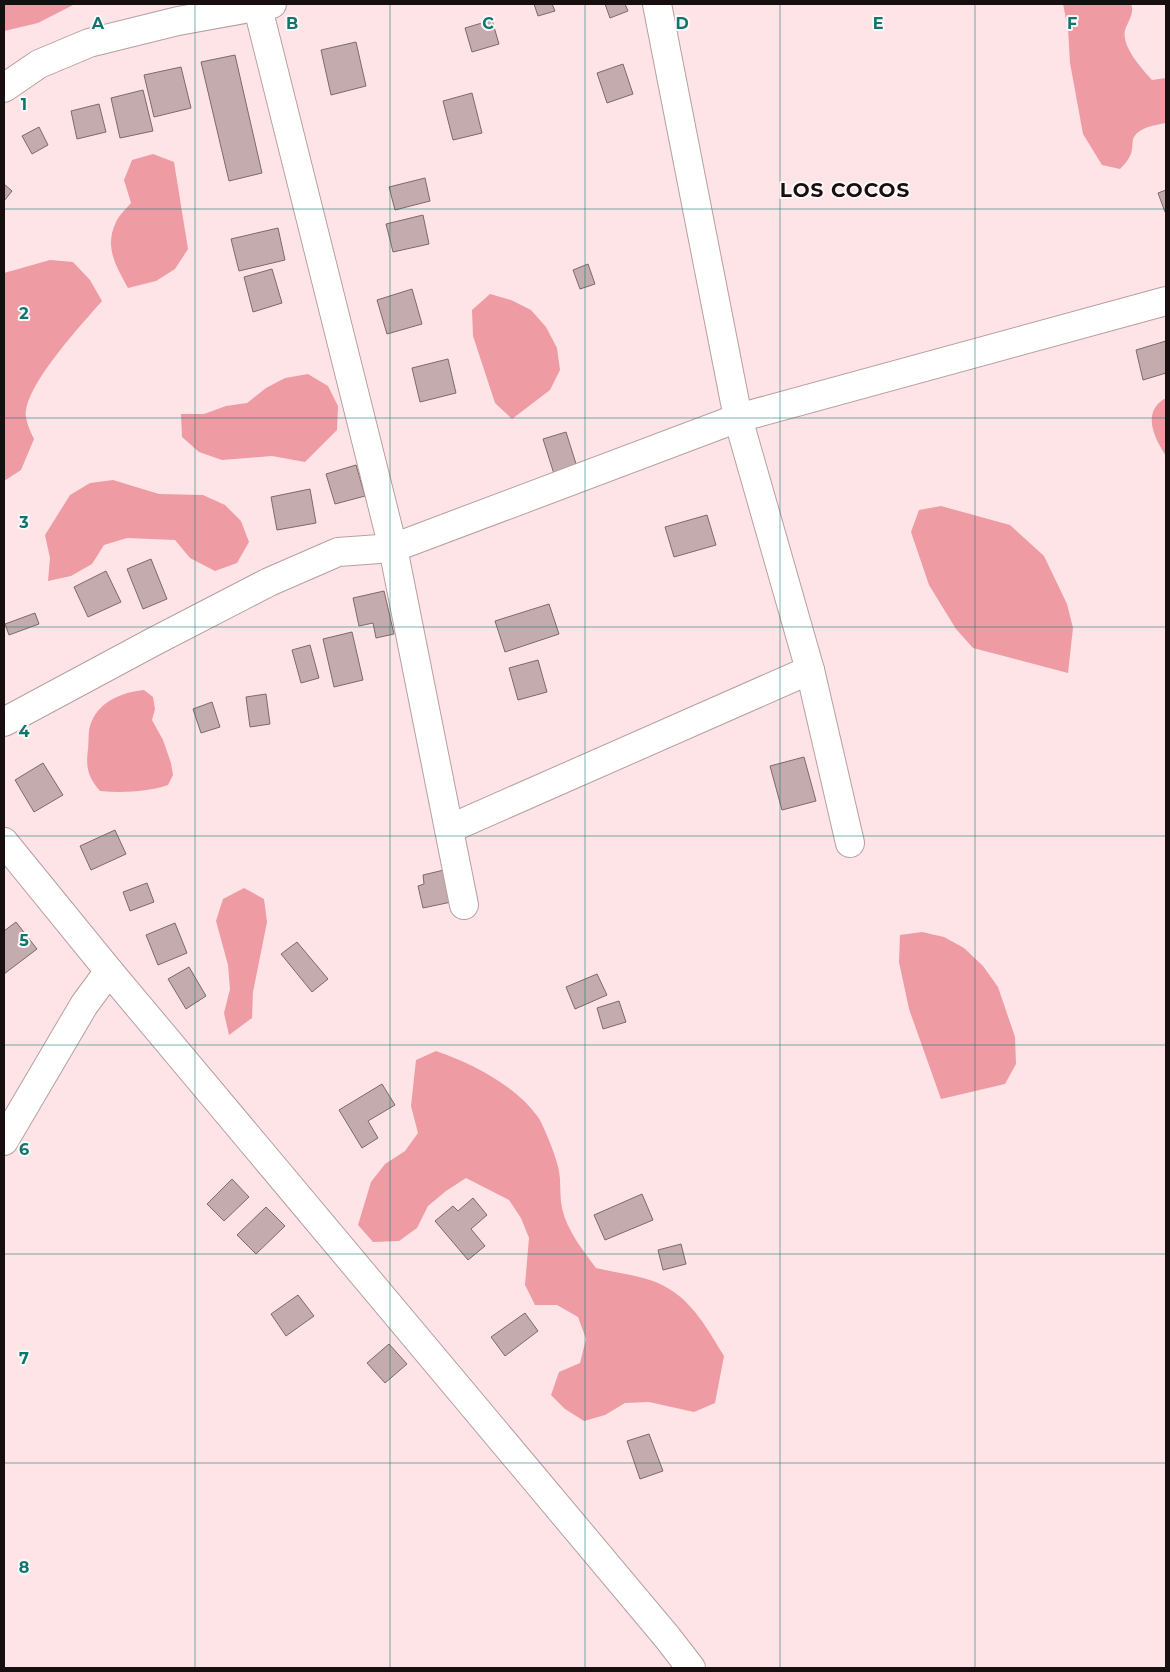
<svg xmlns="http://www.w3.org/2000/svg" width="1170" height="1672" font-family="Montserrat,sans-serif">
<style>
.forest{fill:#ee9ba3}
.building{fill:#c4abad;stroke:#7f696a}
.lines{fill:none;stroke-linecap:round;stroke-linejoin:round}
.minor-casing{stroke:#b79fa1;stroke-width:30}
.minor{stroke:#fff;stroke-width:28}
.grid{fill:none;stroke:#0f766e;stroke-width:1;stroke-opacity:0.55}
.labels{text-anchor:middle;stroke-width:4;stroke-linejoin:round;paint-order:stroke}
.district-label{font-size:20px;font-weight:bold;letter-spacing:1px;fill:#170e0f;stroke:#fdf7f8}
.grid-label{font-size:16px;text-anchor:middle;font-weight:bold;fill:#0f766e;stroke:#fdf7f8;stroke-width:4;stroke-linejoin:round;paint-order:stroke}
</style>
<rect width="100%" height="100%" fill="#fee4e6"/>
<!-- forest -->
<g class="forest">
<path d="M4,4h71l-37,19 -34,8z"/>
<path d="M1063,4h68c4,9 -3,17 -6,26 -4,16 17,39 27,50l14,-2v45c-11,2 -26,4 -32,14 -2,3 -1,8 -2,12 -1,8 -6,14 -12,20l-18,-4 -19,-31 -13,-71 -2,-34z"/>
<path d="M153,154l21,8 14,87 -13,20 -19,12 -28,7c-12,-22 -24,-41 -12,-66 3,-7 10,-13 15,-19l-7,-23 8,-20z"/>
<path d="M50,260l23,2 17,18 12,21c-19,22 -80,87 -76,116 1,7 5,16 8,22l-13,31 -17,11v-208z"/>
<path d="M490,294l21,6 20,10 15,17 11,21 3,22 -10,20 -38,29 -17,-16 -22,-67 -1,-26z"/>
<path d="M308,374l20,12 10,20 -1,24 -32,32 -33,-6 -50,4 -23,-8 -17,-15 -1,-23h23l22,-8 21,-3 19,-15 19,-10z"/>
<path d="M1166,398v58c-12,-18 -25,-45 0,-58z"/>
<path d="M113,480l46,14 44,1 22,10 16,16 8,21 -12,21 -22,8 -25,-13 -15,-18 -48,-2 -23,7 -12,19 -21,12 -23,5 2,-23 -5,-23 25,-40 20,-12z"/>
<path d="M941,506l69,19 34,31 23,48 6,24 -5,45 -95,-25 -17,-19 -27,-44 -18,-53 8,-22z"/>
<path d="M144,690l9,7 2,12 -3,11 11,20 8,23 2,12 -5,10c-20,7 -46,8 -68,6 -13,-15 -14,-24 -12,-42 1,-8 0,-16 2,-23 7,-24 32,-34 54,-36z"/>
<path d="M244,888l20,11 3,23 -14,70 -1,26 -23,17 -5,-22 6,-24 -2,-24 -12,-44 7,-22z"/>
<path d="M922,932l22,5 20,11 19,18 15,21 17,50 1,27 -11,20 -64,15 -32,-90 -10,-47 1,-27z"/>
<path d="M436,1051c35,12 79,34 102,66 5,7 17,37 19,46 5,14 2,31 5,45 5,23 21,42 34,60 20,5 51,8 68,18 29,15 44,44 60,70l-9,47 -21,9 -45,-10 -24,1 -20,12 -21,6 -19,-12 -14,-14 8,-23 21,-9 6,-24 -8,-22 -21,-12h-22l-10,-20 4,-47 -8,-20 -12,-18 -43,-22 -20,13 -18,15 -11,22 -18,13 -26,1 -15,-17 13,-43 14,-18 20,-13 13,-18 -7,-27 5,-46z"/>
</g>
<!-- building -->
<g class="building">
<path d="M534,4h18l3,7 -17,5z"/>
<path d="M605,4h20l3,7 -18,7z"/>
<path d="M492,20l7,24 -27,8 -7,-24z"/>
<path d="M356,42l10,44 -35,9 -10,-45z"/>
<path d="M235,55l27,118 -33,8 -28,-119z"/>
<path d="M623,64l10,30 -26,9 -10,-30z"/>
<path d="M181,67l10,41 -37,9 -10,-42z"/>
<path d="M143,90l10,41 -33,7 -9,-40z"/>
<path d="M472,93l10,40 -29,7 -10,-39z"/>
<path d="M99,104l7,28 -29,7 -6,-28z"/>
<path d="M39,127l9,18 -16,9 -10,-18z"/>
<path d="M425,178l5,23 -35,9 -6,-23z"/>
<path d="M4,184l8,7 -8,10z"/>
<path d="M1166,190v21l-1,1 -7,-19z"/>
<path d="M423,215l6,29 -36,8 -7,-28z"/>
<path d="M278,228l7,32 -46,11 -8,-32z"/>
<path d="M588,264l7,20 -15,5 -7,-19z"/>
<path d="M272,269l10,34 -29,9 -9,-35z"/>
<path d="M412,289l10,35 -35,10 -10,-34z"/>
<path d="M1166,341v32l-23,7 -7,-30z"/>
<path d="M448,359l8,34 -36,9 -8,-34z"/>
<path d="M566,432l11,35 -23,7 -11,-35z"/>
<path d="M356,465l9,31 -30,8 -9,-30z"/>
<path d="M310,489l6,34 -39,7 -6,-33z"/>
<path d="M707,515l9,30 -42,12 -9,-30z"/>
<path d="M151,559l16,40 -24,10 -16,-40z"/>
<path d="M106,571l15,31 -33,15 -14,-30z"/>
<path d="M384,591l10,43 -18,4 -3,-15 -14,3 -6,-28z"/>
<path d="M549,604l10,30 -54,18 -10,-31z"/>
<path d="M35,613l4,11 -30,11 -4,-11z"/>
<path d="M352,632l11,48 -29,7 -11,-48z"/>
<path d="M310,645l9,33 -18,5 -9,-33z"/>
<path d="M538,660l9,32 -29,8 -9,-32z"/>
<path d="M266,694l4,30 -20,3 -4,-30z"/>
<path d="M212,702l8,25 -19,6 -8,-24z"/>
<path d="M804,757l12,44 -34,9 -12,-44z"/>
<path d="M43,763l20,32 -29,17 -19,-32z"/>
<path d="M115,830l11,24 -35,16 -11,-24z"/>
<path d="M444,870l12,31 -33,7 -5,-22 6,-2 -1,-9z"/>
<path d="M147,883l7,19 -24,9 -7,-19z"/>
<path d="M16,922l21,27 -33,25v-43z"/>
<path d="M175,923l12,30 -29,12 -12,-30z"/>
<path d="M297,942l31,37 -16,13 -31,-38z"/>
<path d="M189,967l17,29 -20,13 -18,-30z"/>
<path d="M597,974l10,21 -32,14 -9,-22z"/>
<path d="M619,1001l7,21 -23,7 -6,-21z"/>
<path d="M382,1084l13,21 -27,16 10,17 -16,10 -23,-38z"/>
<path d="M232,1179l17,18 -25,24 -17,-17z"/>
<path d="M642,1194l11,26 -48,20 -11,-25z"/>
<path d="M473,1198l14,17 -16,14 14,17 -17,14 -33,-39 18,-15 5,5z"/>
<path d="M266,1207l19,19 -29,28 -19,-19z"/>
<path d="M681,1244l5,20 -23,6 -5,-20z"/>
<path d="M298,1295l16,21 -28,20 -15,-22z"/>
<path d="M525,1313l13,18 -33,25 -14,-19z"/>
<path d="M389,1344l18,20 -22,19 -18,-20z"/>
<path d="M649,1434l14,37 -23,8 -13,-38z"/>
</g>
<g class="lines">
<!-- minor casing -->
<g class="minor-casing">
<g id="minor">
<path d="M257,4l136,544 71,357"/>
<path d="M657,4l81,414 72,252 40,173"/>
<path d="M4,88l35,-24 50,-21 89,-22 94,-17"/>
<path d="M4,722l149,-80 116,-60 69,-30 55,-4 345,-130 428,-117"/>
<path d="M449,829l361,-159"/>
<path d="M4,842l105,129 558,666 24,31"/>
<path d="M4,1141l80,-136 25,-34"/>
</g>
</g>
<!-- minor -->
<use href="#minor" class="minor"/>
</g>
<!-- grid -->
<path class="grid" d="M195,4v1664M390,4v1664M585,4v1664M780,4v1664M975,4v1664M4,209h1162M4,418h1162M4,627h1162M4,836h1162M4,1045h1162M4,1254h1162M4,1463h1162"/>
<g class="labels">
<!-- district labels -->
<g class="district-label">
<text x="845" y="197">LOS COCOS</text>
</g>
</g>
<g class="grid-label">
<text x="98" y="29">A</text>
<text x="292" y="29">B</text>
<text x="488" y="29">C</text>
<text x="682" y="29">D</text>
<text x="878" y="29">E</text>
<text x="1072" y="29">F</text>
<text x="24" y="110">1</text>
<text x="24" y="319">2</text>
<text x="24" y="528">3</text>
<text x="24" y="737">4</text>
<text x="24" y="946">5</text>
<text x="24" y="1155">6</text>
<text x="24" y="1364">7</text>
<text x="24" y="1573">8</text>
</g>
<!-- border -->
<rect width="1170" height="1672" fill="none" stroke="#170e0f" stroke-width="10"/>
</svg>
